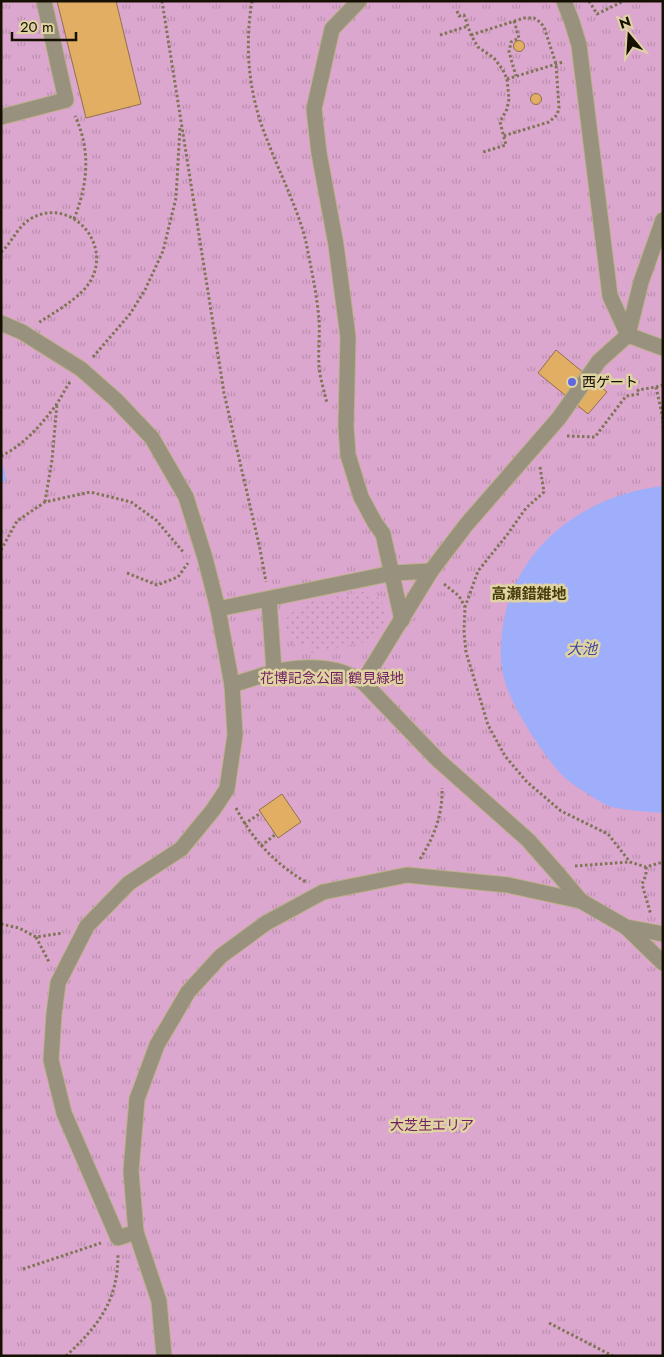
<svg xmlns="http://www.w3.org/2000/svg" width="664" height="1357" font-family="Jost,'Noto Sans JP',sans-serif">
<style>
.park{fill:url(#park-tufts)}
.garden{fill:url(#garden-dots)}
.water{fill:#9faefa}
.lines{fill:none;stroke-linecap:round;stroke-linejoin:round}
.stream{stroke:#9faefa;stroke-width:6}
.building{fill:#e1ae63;stroke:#8e724a}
.minor-casing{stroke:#bbb085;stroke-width:17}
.path{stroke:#7f7555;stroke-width:3;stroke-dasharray:2.5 2.5;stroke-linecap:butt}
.minor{stroke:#97917d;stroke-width:15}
.poi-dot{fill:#5e69e1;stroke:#e0d3a2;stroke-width:2}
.labels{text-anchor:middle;stroke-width:5;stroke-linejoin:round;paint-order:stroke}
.poi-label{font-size:14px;fill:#151001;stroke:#e0d3a2;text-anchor:start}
.park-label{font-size:14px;fill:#701e63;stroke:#e0d3a2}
.neighbourhood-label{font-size:15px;font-weight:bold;fill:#483d0d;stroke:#e0d3a2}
.water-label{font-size:15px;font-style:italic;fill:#4048a0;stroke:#e0d3a2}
</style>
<defs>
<pattern id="park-tufts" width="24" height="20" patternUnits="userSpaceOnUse" patternTransform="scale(1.25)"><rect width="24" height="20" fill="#dca7cf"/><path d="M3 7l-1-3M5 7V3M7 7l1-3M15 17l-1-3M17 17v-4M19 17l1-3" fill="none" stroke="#bc8fb0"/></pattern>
<pattern id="garden-dots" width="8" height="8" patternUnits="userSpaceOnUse" patternTransform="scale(1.25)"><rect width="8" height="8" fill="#dca7cf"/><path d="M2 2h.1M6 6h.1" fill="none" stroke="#bc8fb0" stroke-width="1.8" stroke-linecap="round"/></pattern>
</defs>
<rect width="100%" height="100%" fill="#e0d3a2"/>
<!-- park -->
<rect class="park" x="1" y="1" width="662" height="1355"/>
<!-- garden -->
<path class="garden" d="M365,591l2,6 9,-1c14,14 17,28 -3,37l1,7 -64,13 -1,-8c-4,1 -9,2 -13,0 -4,-2 -6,-5 -8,-9 -6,-15 -1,-24 14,-28v-5z"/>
<!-- water -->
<path class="water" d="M663,486v327c-13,-1 -46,-3 -57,-8 -10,-6 -32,-19 -41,-27 -13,-13 -27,-33 -37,-49 -9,-16 -19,-32 -24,-51 -4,-14 -4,-30 -2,-45 9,-84 81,-138 161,-147z"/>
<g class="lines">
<!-- stream -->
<path class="stream" d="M1,469l2,10 -2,2"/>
</g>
<!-- building -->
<g class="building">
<path d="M57,1h59l25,103 -55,14z"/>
<circle cx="519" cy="46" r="5.5"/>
<circle cx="536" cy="99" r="5.5"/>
<path d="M556,350l51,42 -19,22 -50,-41z"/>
<path d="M282,794l19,28 -23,16 -19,-28z"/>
</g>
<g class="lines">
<!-- minor casing -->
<g class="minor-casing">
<g id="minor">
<path d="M359,1l-27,28 -18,80 5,44 17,92 12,92 -2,89 2,29 13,42 14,26 8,11 19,86"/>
<path d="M564,1l8,21 7,23 31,251 18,39 35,13"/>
<path d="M1,117l65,-17 -22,-99"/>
<path d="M1,323l21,9 59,37 35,31 36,38 34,59 19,61 13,51 14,76 3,50 -8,54 -14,21 -32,39 -52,34 -42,43 -29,57 -4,31 -3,46 13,53 54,125 18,-6"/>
<path d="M269,600l5,71"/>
<path d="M218,609l175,-36 38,-2"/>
<path d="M232,685c36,-12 68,-23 106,-14 8,2 17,7 25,11"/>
<path d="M581,901l-22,-26 -31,-35 -90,-80 -75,-78 68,-111 35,-46 93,-107 40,-57 29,-26 13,-53 22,-62"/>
<path d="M626,927l37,7"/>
<path d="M164,1356l-5,-55 -23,-69 -5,-61 6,-72 20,-54 31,-53 33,-36 45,-33 57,-31 84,-17 101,10 73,16 45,26 37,36"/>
</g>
</g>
<!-- path -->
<g class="path">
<path d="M162,1l62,392 36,156 6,33"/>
<path d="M252,1c-8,48 -3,96 16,141 12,32 30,67 38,100 5,26 11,52 13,78 1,15 -1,31 0,46 1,12 5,25 8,37"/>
<path d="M589,1l8,13 27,-13"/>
<path d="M457,11l2,5 5,-1 7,20 7,12 16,11 9,12 4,9 2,20 -2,10 -7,13 6,23 -23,7"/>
<path d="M514,21l5,17 -8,4 -2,10 7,24"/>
<path d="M440,35l28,-9"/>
<path d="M471,35l53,-17h10l6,4 4,5 12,37 3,44 -2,7 -8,7 -46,14"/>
<path d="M507,79l56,-17"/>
<path d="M74,219c14,-35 17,-69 1,-103"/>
<path d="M1,252c12,-10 16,-26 31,-34 38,-21 80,24 59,62 -9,17 -36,32 -53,43"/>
<path d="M93,357l37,-43 15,-24 18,-39 13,-53 4,-71"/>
<path d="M656,387l7,-2"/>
<path d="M663,421v7"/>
<path d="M567,436l28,1 31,-41 13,-2 -1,-4 18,-3 7,32"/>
<path d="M1,456c23,-11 40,-31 55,-51 5,-7 9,-16 14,-23"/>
<path d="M540,467l4,25 -18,16 -19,27 -29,36 -13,36 -1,25 2,20 22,73 17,31 22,26 34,29 47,23 22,28 16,5 17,-5"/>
<path d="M45,502l7,-42 5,-56"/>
<path d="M1,550l16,-29 28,-19 45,-10 41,10 25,18 28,33"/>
<path d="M127,573l30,12 21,-8 10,-14"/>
<path d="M444,584l15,12 6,11"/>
<path d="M236,808c16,31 39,56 70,74"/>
<path d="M244,824l17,-11"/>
<path d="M261,846l15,-12"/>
<path d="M420,859c14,-22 23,-45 22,-71"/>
<path d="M575,866l54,-4"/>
<path d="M646,867v8l-4,9 9,31"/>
<path d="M1,924l18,4 17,9 27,-4"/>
<path d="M36,937l13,25"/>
<path d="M23,1269l78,-26"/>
<path d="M549,1323l64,33"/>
<path d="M66,1356c33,-31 52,-55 52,-102"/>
</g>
<!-- minor -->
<use href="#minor" class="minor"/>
</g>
<!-- markers -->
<circle class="poi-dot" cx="572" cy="382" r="5"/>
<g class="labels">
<!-- poi labels -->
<g class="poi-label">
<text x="582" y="387">西ゲート</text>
</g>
<!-- park labels -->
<g class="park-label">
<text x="332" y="683">花博記念公園 鶴見緑地</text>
<text x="432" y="1130">大芝生エリア</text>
</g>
<!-- neighbourhood labels -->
<g class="neighbourhood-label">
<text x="529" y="599">高瀬錯雑地</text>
</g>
<!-- water labels -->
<g class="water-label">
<text x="582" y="654">大池</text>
</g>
</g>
<!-- border -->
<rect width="664" height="1357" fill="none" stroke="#151001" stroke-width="5"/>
<!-- north arrow -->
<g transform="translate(629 35) rotate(342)" stroke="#e0d3a2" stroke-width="4" paint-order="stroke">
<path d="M0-4L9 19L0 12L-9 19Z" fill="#151001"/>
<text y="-8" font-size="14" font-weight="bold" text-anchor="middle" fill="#151001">N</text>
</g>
<!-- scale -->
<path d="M12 32v8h64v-8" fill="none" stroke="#151001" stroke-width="2.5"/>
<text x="20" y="32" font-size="15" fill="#151001" stroke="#e0d3a2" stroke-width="4" paint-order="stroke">20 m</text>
</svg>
